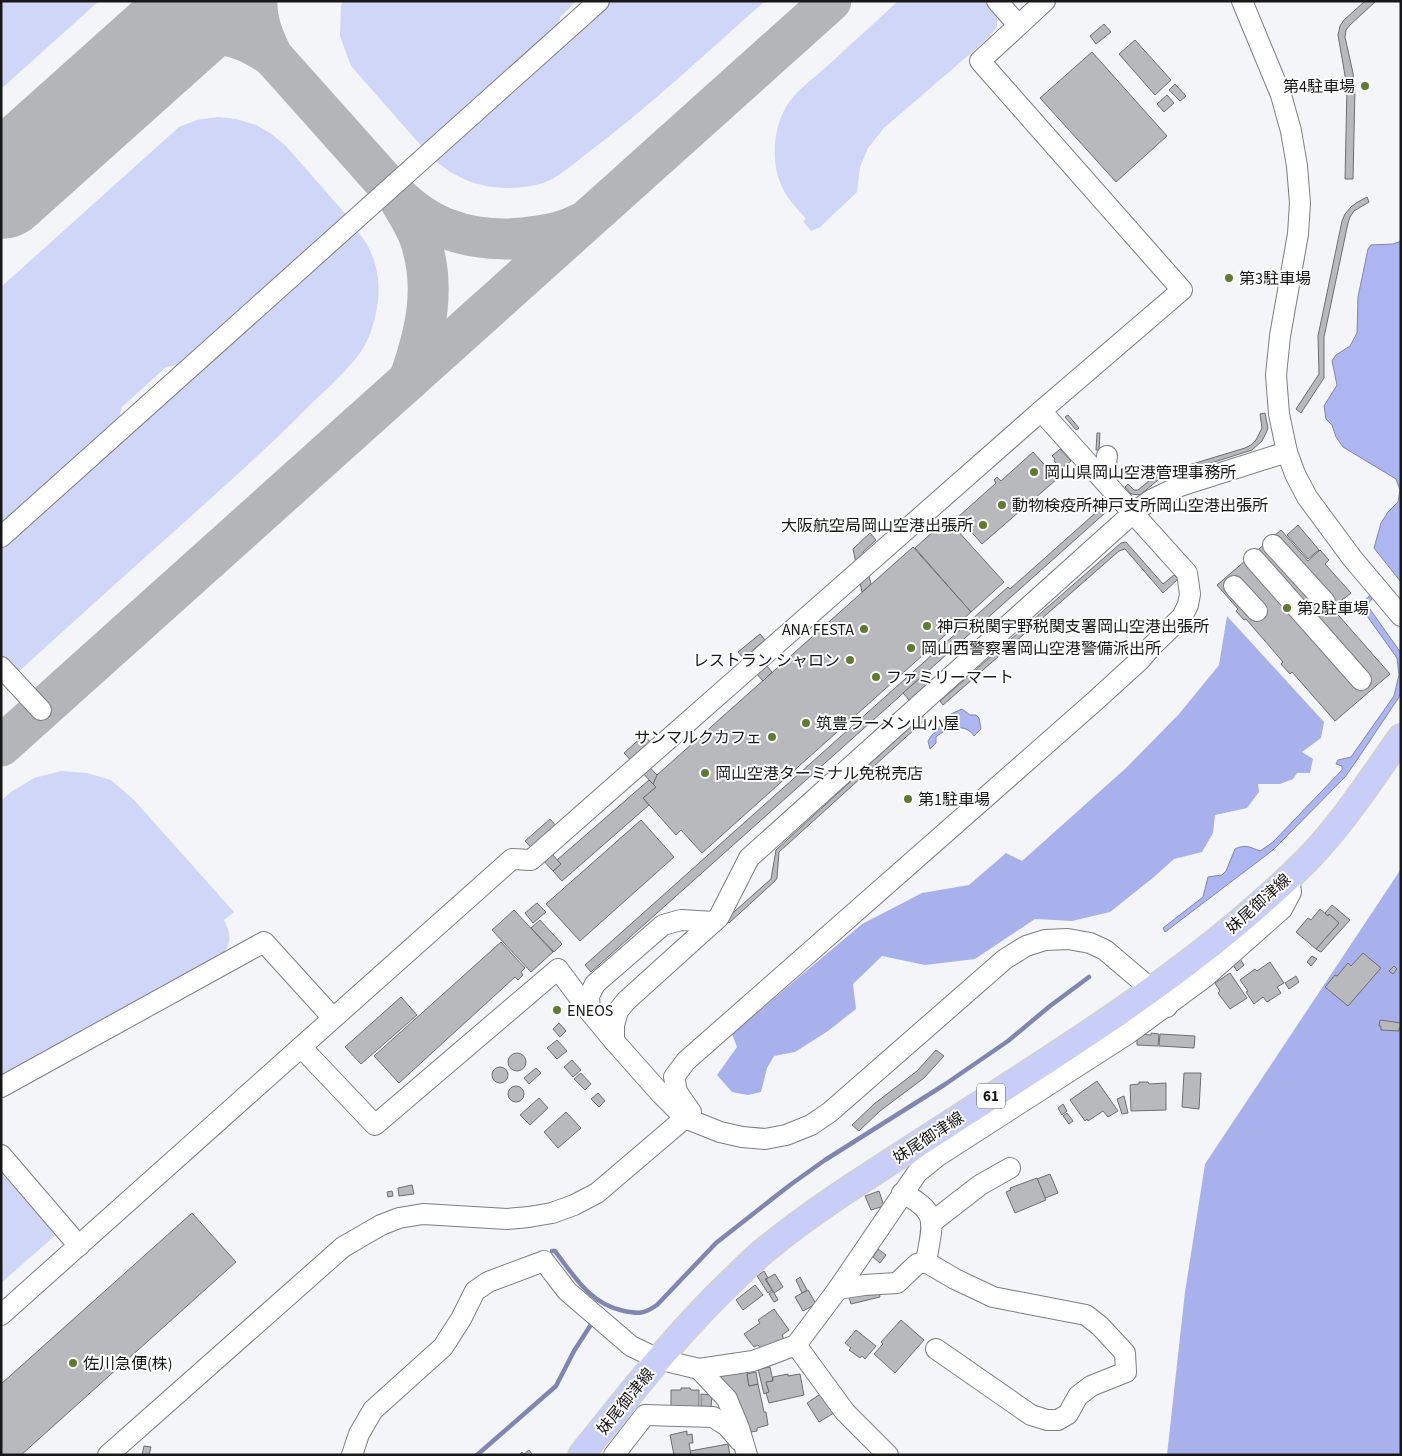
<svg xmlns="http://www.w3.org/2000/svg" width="1402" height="1456" font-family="'Source Sans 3','Noto Sans JP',sans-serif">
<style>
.green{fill:#d0d6f8}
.forest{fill:#a8b1ec}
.water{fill:#adb6f1;stroke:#8086b0}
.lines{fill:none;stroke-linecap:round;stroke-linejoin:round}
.stream{stroke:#8086b0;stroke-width:4.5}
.taxiway{stroke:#b4b5b8;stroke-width:41}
.runway{stroke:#b4b5b8;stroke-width:102}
.building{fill:#b8b9bc;stroke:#6e6e72}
.minor-casing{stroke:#7d7e81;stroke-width:22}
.major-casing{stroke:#d1d1d1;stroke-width:28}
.minor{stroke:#fff;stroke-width:20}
.major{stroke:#c8cef8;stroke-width:25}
.poi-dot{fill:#5e7b30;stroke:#fff;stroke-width:2}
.labels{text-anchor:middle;stroke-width:4;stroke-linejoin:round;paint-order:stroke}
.shield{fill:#fff;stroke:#5d5d5d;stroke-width:1}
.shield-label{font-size:15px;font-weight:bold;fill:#171718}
.poi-label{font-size:16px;fill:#171718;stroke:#fff;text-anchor:start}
.street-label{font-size:16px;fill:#171718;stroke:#fff}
</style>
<rect width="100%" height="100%" fill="#f4f5f9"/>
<!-- green -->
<g class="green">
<path d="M1,1h98l-98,88z"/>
<path d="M343,1h234l-16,15 -5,14 -132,119 -73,-83 -11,-30 1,-30z"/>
<path d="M609,1h156c-57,50 -115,105 -175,150 -13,10 -33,28 -47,32 -28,8 -59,7 -85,-7 -9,-4 -17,-11 -25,-17z"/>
<path d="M898,1h93c7,7 6,17 6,26l-12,14 -101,87 -16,20 -8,19 -3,25 -37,35 -9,4 -8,-10 3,-2c-8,-10 -18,-19 -23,-30 -14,-28 -10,-70 11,-93 12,-13 27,-24 40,-36 21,-20 43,-39 64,-59z"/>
<path d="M218,117l18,2 20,6 14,8 15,12 64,73 -164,146 -19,3 -44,40 -5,18 -116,103v-241l178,-160 18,-7z"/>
<path d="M355,228c29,32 29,74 12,113 -10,22 -43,50 -61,68 -38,39 -79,74 -119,111 -58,51 -115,103 -172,155l-14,-15v-115z"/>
<path d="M61,771l26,2 24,7 23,20 100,112 -10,8c7,16 8,19 -1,35l-222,123v-277l10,-9 23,-14z"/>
<path d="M1,1167l57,66 -57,50z"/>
</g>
<!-- forest -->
<g class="forest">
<path d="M1227,616l97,106 -3,16 -19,14 11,7 -3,14h-13l-4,6 -13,5h-22l1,8 -12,16 -32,7 -2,18 -11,19 -28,7 -20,18 -44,35 -38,9 -37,-2 -60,40 -50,6 -43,-9 -29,28 3,25 -28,22 -33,21 -21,4 -7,12 -6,24 -13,3 -16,-3 -15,-17 20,-28 -5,-13 130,-110 60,-31 47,-8 37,-32 16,8 104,-93 53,-54 40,-49z"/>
<path d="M1401,869v586h-234l18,-163 20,-128z"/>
</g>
<!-- water -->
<g class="water">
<path d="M1401,241v341l-27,-34 7,-25 7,-11 10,-10 2,-12 -4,-11 -53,-32 -7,-10 -4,-12 -6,-6 -2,-13 13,-21 -5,-24 4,-6 14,-9 7,-13 1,-36 10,-48 3,-4 22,-1z"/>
<path d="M1370,595l2,4 -5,6 34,48v39l-2,5 -44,66 -10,14 -72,73 -108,82 -2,-4 40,-31 5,-20 14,-2 4,-4 9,-22c9,-5 15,-2 25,2l13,-9 69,-72v-4l-6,-2 2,-4 13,-3 43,-61 5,-21 -2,-17 -35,-49 -1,-4z"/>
<path d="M962,709l8,6h6l3,3 2,11 -7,7c-9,-14 -28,-8 -38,1v6l-6,6 -2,-8 4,-6 6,-5 5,-10 8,-6z"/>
</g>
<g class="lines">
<!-- stream -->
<g class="stream">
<path d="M552,1251h3c19,25 35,53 69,60 15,3 20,3 33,-6l59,-62 74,-58 35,-25 119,-75 64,-44 42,-35 39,-29"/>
<path d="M477,1455l79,-69 18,-35 18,-28"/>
</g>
<!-- taxiway -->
<g class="taxiway">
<path d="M257,1c-1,20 7,39 16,56l125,140c7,6 13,12 21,17 33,24 80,29 119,22 14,-2 28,-5 41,-12"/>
<path d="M156,50c8,-4 17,-10 25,-12 35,-10 63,-2 92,19"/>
<path d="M399,199c7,12 15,24 20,37 18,50 7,96 -10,144"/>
<path d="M1,746l830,-745"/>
</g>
<!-- runway -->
<path class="runway" d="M1,188l209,-187"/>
</g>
<!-- building -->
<g class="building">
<path d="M1365,1h11l-26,24 -4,5 -1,7 8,36 2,14 -2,92h-8l2,-92 -9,-52 2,-9 4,-6z"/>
<path d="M1104,24l7,8 -15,12 -6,-8z"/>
<path d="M1135,40l36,40 -16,15 -36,-41z"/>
<path d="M1092,52l75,84 -51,46 -76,-84z"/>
<path d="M1175,84l11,12 -6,5 -11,-11z"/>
<path d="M1167,95l7,8 -10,9 -7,-8z"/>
<path d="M1367,197l2,5 -15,9 -4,6 -2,6 -24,114v41l-23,35 -5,-4 23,-35 -1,-38 24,-115 3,-7 6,-7 5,-4z"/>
<path d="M1265,413l3,15 -2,5 -4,8 -10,9 -94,30 -18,15 -9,-1 -6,-7 3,-3 6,6h4l18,-15 89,-27 6,-3 5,-5 6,-12 -2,-14z"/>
<path d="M1068,415l11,13 -3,2 -11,-13z"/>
<path d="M1097,433h3l-1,17h-3z"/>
<path d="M1060,449l11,12 -9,7 -1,-1h-1l-6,-6 1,-2 -3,-3z"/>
<path d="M1033,452l24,27 -75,65 -24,-27 38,-34 -2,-3 3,-3 4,4z"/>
<path d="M1101,508l4,5 -514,459 -6,-7 423,-378 2,2z"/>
<path d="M959,518l9,10 -6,4 -8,-10z"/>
<path d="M947,519l57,63 -33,30 -56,-64z"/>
<path d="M1298,525l21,25 -11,9 -21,-24z"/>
<path d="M1281,530l27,31 12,-11 9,10 -4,4 26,29 -19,15 58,66 -55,47 -43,-49 -2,2 -9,-10 2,-2 -37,-43 -2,1 -8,-9 2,-2 -21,-24z"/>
<path d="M870,533l6,7 -13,12 8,32 -9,8 -9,-43z"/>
<path d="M1126,542l37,42 11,-9 4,4 -15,14 -38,-44 -6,2 -176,154 -3,-4 181,-158z"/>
<path d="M913,547l58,65 -269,241 -21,-23 -5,5 -33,-37 13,-11 -3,-3 4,-9z"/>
<path d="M760,634l5,6 -12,10 19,22 -9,9 -25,-29z"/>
<path d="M919,679l20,22 -16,15 -20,-23z"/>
<path d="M922,716l4,3 -147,133 -2,26 -2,3 -46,42 -3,-4 45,-40 5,-29z"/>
<path d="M644,735l7,8 -13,12 19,20 -4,9 -29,-31z"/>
<path d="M649,780l7,7 -13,11 6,7 -87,76 -9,-10 8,-7 -4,-4z"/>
<path d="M550,819l7,8 -16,15 20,22 -8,7 -28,-30z"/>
<path d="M641,820l33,37 -94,84 -34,-37z"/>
<path d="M537,903l9,9 -13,11 -8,-10z"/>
<path d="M1332,905l18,15 -29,32 -5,-3 23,-26 -10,-9 -1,2 -3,-3z"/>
<path d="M1320,909l8,7 1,-2 10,9 -23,26 -20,-17 12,-14 3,2z"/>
<path d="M514,910l39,42 -22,20 -39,-42z"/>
<path d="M540,920l22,24 -8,8 -23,-24z"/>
<path d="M501,942l24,26 -4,4 2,3 -5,5 -3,-3 -116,106 -25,-27z"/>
<path d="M1363,953l18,15 -33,38 -23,-19 10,-12 2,1 11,-13 3,3z"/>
<path d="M1312,956l5,3 -6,7 -4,-4z"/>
<path d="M1240,959l4,6 -7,6 -4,-6z"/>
<path d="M1270,962l14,21 -7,4 4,6 -14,9 -4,-5 -9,7 -8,-12 2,-1 -8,-11 15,-11 2,2z"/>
<path d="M1394,966l3,3 -4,5 -4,-3z"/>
<path d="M1230,973l17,25 -17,11 -12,-16 2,-2 -5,-8z"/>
<path d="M1296,976l3,6 -10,7 -4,-6z"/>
<path d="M401,997l16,18 -56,49 -16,-17z"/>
<path d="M1380,1020l21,3v5h-2v3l-18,-1v-4h-2z"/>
<path d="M559,1023l7,8 -6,6 -7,-8z"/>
<path d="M1151,1033l8,1 -1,12 -21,-1v-11l14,1z"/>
<path d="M1160,1034l35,2 -1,12 -35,-2z"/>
<path d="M557,1040l10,11 -10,8 -10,-11z"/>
<path d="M936,1050l8,6 -20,22 -44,33 -21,20 -7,-6 22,-21 43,-33z"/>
<circle cx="517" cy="1062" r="9"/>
<path d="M572,1060l9,10 -8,7 -9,-10z"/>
<circle cx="500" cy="1075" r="8"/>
<path d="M536,1068l5,5 -12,11 -5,-6z"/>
<path d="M581,1073l10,11 -6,6 -11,-11z"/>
<path d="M1184,1073h17l-2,36 -17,-2z"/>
<path d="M1097,1081l21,30 -10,6 -5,-6 -15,10 -1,-2 -2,2 -15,-21z"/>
<path d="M1139,1082h9l1,2 17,-1v27l-35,1 -1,-26 9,-1z"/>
<circle cx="516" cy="1094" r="8"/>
<path d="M598,1093l7,8 -6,6 -8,-8z"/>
<path d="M1124,1096l4,17 -6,1 -5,-15z"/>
<path d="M539,1098l9,10 -18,17 -10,-10z"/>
<path d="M1063,1104l4,7 -5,4 -4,-7z"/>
<path d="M566,1112l15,16 -23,20 -14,-16z"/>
<path d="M1067,1113l6,8 -4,3 -6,-8z"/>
<path d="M1050,1174l8,19 -13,5 -8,-19z"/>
<path d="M1037,1178l9,22 -31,13 -9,-21 5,-2 -1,-2z"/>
<path d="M412,1185l2,9 -15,2 -1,-8z"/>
<path d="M392,1191l1,5 -5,1 -1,-5z"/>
<path d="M879,1191l5,15 -13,4 -6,-14z"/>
<path d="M192,1213l44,49 -215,193h-20v-71z"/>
<path d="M878,1249l8,6 -6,8 -7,-6z"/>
<path d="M764,1271l4,7 -3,1 7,11 -4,3 -11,-17z"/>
<path d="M775,1274l8,13 -9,6 -8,-14z"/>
<path d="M800,1277l7,13 -5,3 -6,-13z"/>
<path d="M755,1285l8,10 -20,15 -7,-10z"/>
<path d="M878,1287l2,10 -29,7 -4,-13z"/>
<path d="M808,1290l8,14 -13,7 -8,-14z"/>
<path d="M773,1291l5,9 -4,2 -5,-8z"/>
<path d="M774,1309l15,21 -7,5 2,4 -15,10 -7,1 -4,-5 -4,2 -10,-13 16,-11 -2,-3z"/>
<path d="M901,1320l23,20 -29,33 -21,-19 9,-10 -2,-2z"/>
<path d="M856,1330l20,16 -11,13 -3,-3 -2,2 -11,-8 2,-2 -6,-5z"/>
<path d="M770,1367l3,14 -7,1 3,10 -5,2 -6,-25z"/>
<path d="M748,1371v2l-1,1 2,12 9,-2 6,28h2l2,13 -11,3v3l-6,1 -1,-4 -7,1v-18l-4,1 -24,-39z"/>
<path d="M756,1372l2,12 -9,2 -2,-12z"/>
<path d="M788,1374v2l12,-2 4,21 -35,8 -3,-10 3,-1 -3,-10 7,-1v-4z"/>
<path d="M681,1388h9l1,2h8v17h-28v-17h10z"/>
<path d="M822,1393l12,20 -15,9 -12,-19z"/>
<path d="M701,1394l11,1 -1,12 -10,-1z"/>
<path d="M687,1431v4l5,-1 1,9h-4l2,12h-17l-4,-20z"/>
<path d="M728,1444l2,11h-39l-1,-4z"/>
<path d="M144,1446l7,1 -2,8h-7z"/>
<path d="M529,1450l3,4 -1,1h-12l3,-3 2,2z"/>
</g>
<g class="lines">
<!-- minor casing -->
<g class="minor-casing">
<g id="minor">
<path d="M997,1l21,24"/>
<path d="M1242,1l39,94 10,36 6,35 3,37 -2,31 -18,102 -4,39 3,39 8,38 8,22 12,23 45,61 49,58"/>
<path d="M1104,480l3,-24"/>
<path d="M1,537l598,-536"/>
<path d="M1273,545l52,57"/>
<path d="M1254,559l107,121"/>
<path d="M1234,586l23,25"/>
<path d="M1,667l40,43"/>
<path d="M1167,1007l-16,-18 -46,-39 -15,-7 -22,-4 -23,1 -19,6 -21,13 -175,153 -19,13 -25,10 -21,4 -23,-2 -22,-5 -35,-14 -24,-24 -47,-53v-16l4,-14 8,-10 93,-84 30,-59 384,-345 18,-13 29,-14 107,-34"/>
<path d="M614,1041l-24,-29 -1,-16 6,-12 68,-59 18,-5 33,2"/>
<path d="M301,1047l211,-188 19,1 510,-449 141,-121 -202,-229 65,-60"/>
<path d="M1,1087l263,-145 69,76"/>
<path d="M691,1112l-14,-20 -3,-15 12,-16 409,-360 45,-41 12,-14 30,-29 6,-12 2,-11 -3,-21 -146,-162"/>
<path d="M1,1155l78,91"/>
<path d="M902,1193c39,19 30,32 24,69l29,17 38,18 93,18 14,11 25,27 1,19 -35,14 -13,10 -10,18 -10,6h-11l-16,-5 -95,-66"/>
<path d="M931,1223l49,-38 30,-17"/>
<path d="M838,1289l26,-4 33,-2 20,-19 9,-2"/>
<path d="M1,1315l300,-268 74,78 183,-156 32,43"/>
<path d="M796,1345l49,67 43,43"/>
<path d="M699,1369l54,-8 43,-16 42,-56 79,-116 21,-17 191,-123 75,-55 78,-69 9,-17 -2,-15"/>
<path d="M108,1455l235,-208 38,-22 18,-7 24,-4 84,5 22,-2 23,-4 22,-8 23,-12 88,-75"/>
<path d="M352,1455l7,-21 14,-24 70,-63 18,-28 14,-28 13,-9 56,-21 23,30 64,55 27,13 41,10 28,30 12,29 8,27"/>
<path d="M614,1455l31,-40 68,2 14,9 13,15"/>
</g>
</g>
<!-- major casing -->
<g class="major-casing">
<path id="major" d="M581,1455c50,-62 98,-125 156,-179 9,-9 18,-18 28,-26 50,-41 105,-75 159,-110 131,-85 272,-169 383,-280 36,-37 64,-81 94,-123"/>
</g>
<!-- minor -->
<use href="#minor" class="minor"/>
<!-- major -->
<use href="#major" class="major"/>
</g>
<!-- markers -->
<g class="poi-dot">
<circle cx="1365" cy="86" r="5"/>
<circle cx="1229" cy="278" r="5"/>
<circle cx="1034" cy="472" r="5"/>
<circle cx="1002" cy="505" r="5"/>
<circle cx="983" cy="525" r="5"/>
<circle cx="1287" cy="608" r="5"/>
<circle cx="927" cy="626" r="5"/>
<circle cx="864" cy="629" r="5"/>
<circle cx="911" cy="648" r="5"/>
<circle cx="850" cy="660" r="5"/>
<circle cx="876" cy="677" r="5"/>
<circle cx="806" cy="723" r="5"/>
<circle cx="772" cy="737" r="5"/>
<circle cx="705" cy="773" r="5"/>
<circle cx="908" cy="799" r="5"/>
<circle cx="557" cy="1010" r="5"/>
<circle cx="73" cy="1363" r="5"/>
</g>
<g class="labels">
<!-- shield labels -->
<rect class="shield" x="977" y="1083.5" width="28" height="25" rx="4"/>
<g class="shield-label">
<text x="991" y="1101">61</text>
</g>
<!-- poi labels -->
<g class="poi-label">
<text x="1355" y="92" text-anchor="end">第4駐車場</text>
<text x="1239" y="284">第3駐車場</text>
<text x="1044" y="478">岡山県岡山空港管理事務所</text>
<text x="1012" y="511">動物検疫所神戸支所岡山空港出張所</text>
<text x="973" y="531" text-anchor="end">大阪航空局岡山空港出張所</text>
<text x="1297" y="614">第2駐車場</text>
<text x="937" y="632">神戸税関宇野税関支署岡山空港出張所</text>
<text x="854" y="635" text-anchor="end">ANA FESTA</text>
<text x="921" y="654">岡山西警察署岡山空港警備派出所</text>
<text x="840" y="666" text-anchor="end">レストラン シャロン</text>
<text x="886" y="683">ファミリーマート</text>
<text x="816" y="729">筑豊ラーメン山小屋</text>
<text x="762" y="743" text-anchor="end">サンマルクカフェ</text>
<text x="715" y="779">岡山空港ターミナル免税売店</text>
<text x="918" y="805">第1駐車場</text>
<text x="567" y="1016">ENEOS</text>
<text x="83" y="1369">佐川急便(株)</text>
</g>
<!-- street labels -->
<g class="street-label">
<text transform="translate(1258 903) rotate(-42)" y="6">妹尾御津線</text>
<text transform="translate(928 1137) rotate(-33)" y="6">妹尾御津線</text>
<text transform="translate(625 1401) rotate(-51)" y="6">妹尾御津線</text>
</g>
</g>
<!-- border -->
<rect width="1402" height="1456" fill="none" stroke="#171718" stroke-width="5"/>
</svg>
